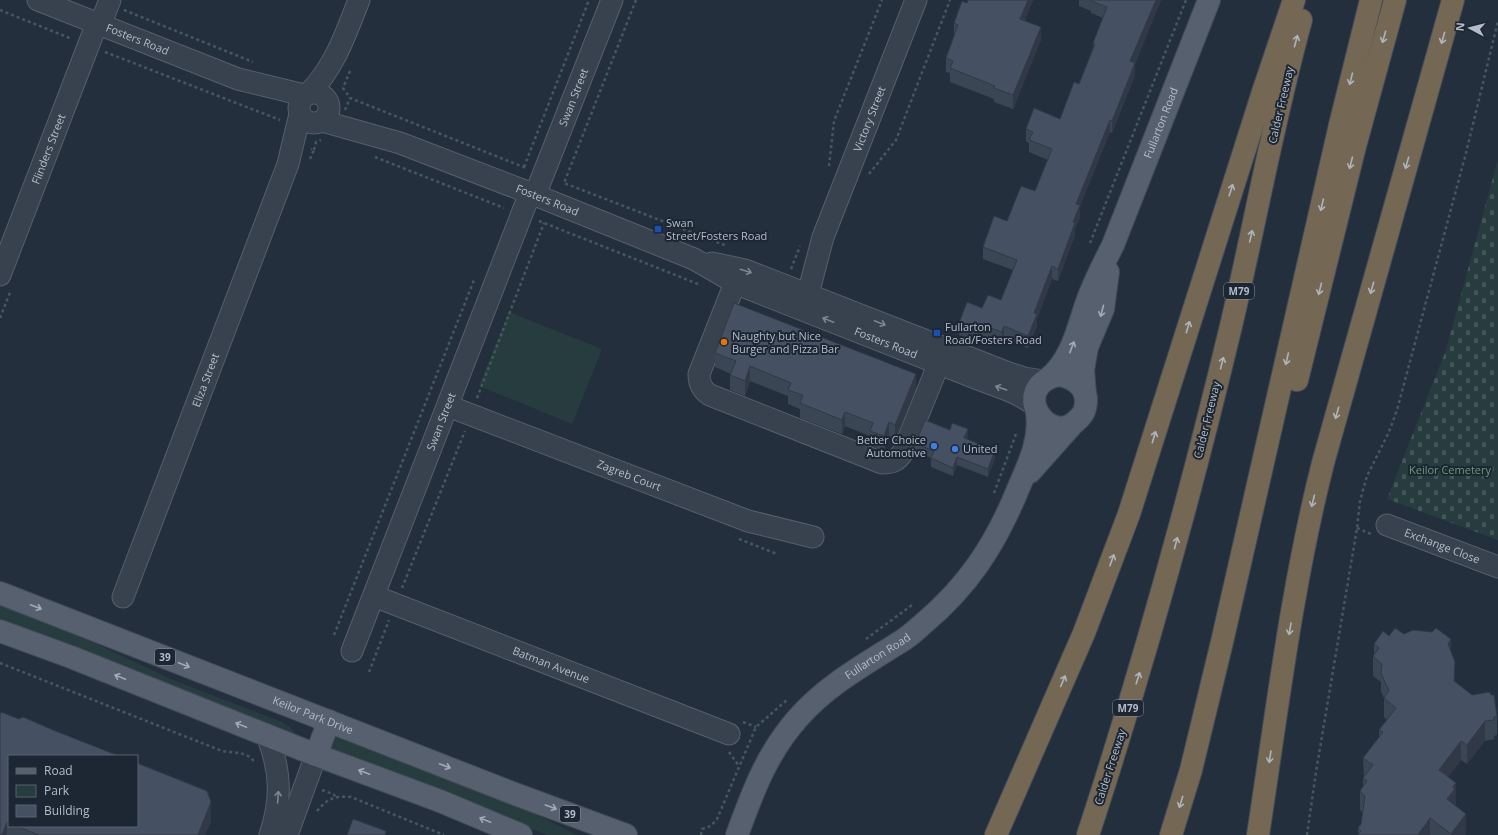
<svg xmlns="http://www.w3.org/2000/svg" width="1498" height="835" font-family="'Open Sans',sans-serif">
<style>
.green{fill:#263c3f}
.cemetery{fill:url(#cemetery-stones)}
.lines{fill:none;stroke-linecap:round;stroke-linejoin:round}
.minor-casing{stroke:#565f6c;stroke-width:23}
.major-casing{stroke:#414a57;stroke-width:24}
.highway-casing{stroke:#434c59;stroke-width:24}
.path{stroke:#44595c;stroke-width:2.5;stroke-dasharray:3 3;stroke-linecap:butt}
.minor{stroke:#38414e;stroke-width:21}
.major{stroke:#56606e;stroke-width:22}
.highway{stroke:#746855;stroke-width:22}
.wall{fill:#3b4654}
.shaded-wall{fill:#303945}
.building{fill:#455162;stroke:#303945}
.oneway{stroke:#aeb4bd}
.oneway2{stroke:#7c8592}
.oneway3{stroke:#a1aab7}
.transit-dot{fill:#1a4fb4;stroke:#1d2633;stroke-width:1.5}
.food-dot{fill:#e8710a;stroke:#1d2633;stroke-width:1.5}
.shop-dot{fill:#3f7fe0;stroke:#1d2633;stroke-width:1.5}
.labels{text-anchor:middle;stroke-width:4;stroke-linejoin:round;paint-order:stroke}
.shield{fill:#1d2633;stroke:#878f9c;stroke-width:1}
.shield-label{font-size:10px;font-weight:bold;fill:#b4bcc9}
.street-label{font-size:11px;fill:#b4bcc9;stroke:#1d2633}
.poi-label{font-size:11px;fill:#b4bcc9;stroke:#1d2633;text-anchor:start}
.park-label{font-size:11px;fill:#6b9a76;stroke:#1d2633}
</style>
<defs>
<pattern id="cemetery-stones" width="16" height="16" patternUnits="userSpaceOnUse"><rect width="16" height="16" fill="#263c3f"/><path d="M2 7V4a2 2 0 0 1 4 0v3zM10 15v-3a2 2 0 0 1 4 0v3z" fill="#435659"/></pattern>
</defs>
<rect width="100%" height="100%" fill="#242f3e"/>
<!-- green -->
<g class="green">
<path d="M509,312l93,37 -30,75 -93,-38z"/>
<path d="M0,603l71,29 100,47 111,43 8,5 5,6 -4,1 -291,-113z"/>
<path d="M331,733l195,76 51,26h-30l-212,-83c-6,-5 -4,-12 -4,-19z"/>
</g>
<!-- cemetery -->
<path class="cemetery" d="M1498,159v381l-111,-41 59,-149z"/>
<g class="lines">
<!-- minor casing -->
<g class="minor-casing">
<g id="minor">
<path id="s1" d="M38,0l200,79 66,16"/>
<path d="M100,25l10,-25"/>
<path d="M310,92c25,-26 36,-59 49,-92"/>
<circle cx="314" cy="108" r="15"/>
<path id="s2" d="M322,121l78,22 130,50 164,66 43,25 241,95c20,8 41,13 57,27"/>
<path id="s3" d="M535,195l77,-195"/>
<path d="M712,263l33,7 261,102 18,6 20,3"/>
<path id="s4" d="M0,275l97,-252"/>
<path d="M735,283l-36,91c0,10 3,16 11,21l172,68c11,0 15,-2 21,-11l42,-104"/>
<path id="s5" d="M799,305l9,-11 15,-57 93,-237"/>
<path id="s6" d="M448,406l300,115 65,16"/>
<path id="s7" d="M1387,525l111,42"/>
<path id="s8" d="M374,596l355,138"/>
<path id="s9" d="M123,597l165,-433 12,-50"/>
<path id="s10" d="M352,651l178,-458"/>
<path d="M267,735c14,36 15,64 3,100"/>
<path d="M287,835l29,-80"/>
</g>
</g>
<!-- major casing -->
<g class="major-casing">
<g id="major">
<path d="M1058,375c17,2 32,14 27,33 -1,6 -5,10 -10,14 -25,24 -68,-33 -17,-47z"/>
<path id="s11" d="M1049,378c24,-20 29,-52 39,-79 7,-19 16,-36 25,-54l96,-245"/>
<path d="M1085,394l-2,-24 4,-23 16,-38 5,-37"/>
<path d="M1030,472l40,-45"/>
<path id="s12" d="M0,593l515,201 111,41"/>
<path d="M0,631l71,26 245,98 124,46 81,34"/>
<path d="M316,755l13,-34"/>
<path id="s13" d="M737,835c16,-44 30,-82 61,-117 29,-33 66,-53 102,-76 9,-5 16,-12 24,-19 44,-37 70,-77 92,-129 11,-27 25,-52 21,-81"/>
</g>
</g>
<!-- highway casing -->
<g class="highway-casing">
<g id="highway">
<path d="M1297,380l58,-234 40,-146"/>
<path d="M996,835l88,-202 45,-119 134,-422 31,-92"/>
<path d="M1088,835c55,-168 102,-338 143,-509 24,-102 42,-205 70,-306"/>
<path d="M1171,835l20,-65 31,-128 118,-517 31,-125"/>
<path d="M1258,835c19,-124 34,-250 65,-372l130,-463"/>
</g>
</g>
<!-- path -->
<g class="path">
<path d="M636,0l-72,183 163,63"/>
<path d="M0,10l72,29"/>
<path d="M124,10l129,52"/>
<path d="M105,52l175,68"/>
<path d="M350,71l-7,17 7,10 176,70"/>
<path d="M345,110l5,-12"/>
<path d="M314,150l2,-8 5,-2"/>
<path d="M375,157l129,51"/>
<path d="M310,159l4,-9 -3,-1"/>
<path d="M829,166l5,-45 48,-121"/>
<path d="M524,167l65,-167"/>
<path d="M869,174l27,-34 54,-140"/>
<path d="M539,221l159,63"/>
<path d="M1090,243l96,-243"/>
<path d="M791,269l9,-23"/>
<path d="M0,318l11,-28"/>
<path d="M477,398l67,-175"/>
<path d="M994,493l22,-59"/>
<path d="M1357,528l14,6"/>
<path d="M739,539l38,15"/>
<path d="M402,588l63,-157"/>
<path d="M334,635l140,-355"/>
<path d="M866,639l46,-34"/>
<path d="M0,663l222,88c12,2 26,0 33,12"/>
<path d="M369,672l20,-52"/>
<path d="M743,722l13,5"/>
<path d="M729,752l10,14"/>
<path d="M322,790l11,4 3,3"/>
<path d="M317,811c11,-13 17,-15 34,-14l93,38"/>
<path d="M701,835l1,-6 9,-3 6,-7 39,-92 32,-28"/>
<path d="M1307,835l9,-63 41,-244 3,-27 7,-25 22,-44 8,-22 69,-257 32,-132"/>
</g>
<!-- minor -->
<use href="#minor" class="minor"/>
<!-- major -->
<use href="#major" class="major"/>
<!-- highway -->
<use href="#highway" class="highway"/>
</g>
<!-- wall -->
<g class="wall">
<path d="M968,0h65l-8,20 16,20 -28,69 -19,-7v-3l-44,-17v-9l-4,-1v-14l8,-21v-14l13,-20z"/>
<path d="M1079,0h82l-26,64v11l-23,58 -2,-1 -30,74v11l-5,12v6l-17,46 -6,-2 -15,40v7l-9,22 -24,-10 -2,6 -22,-8 -2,6 -19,-7v-12l23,-15 19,-8 12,-30 -30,-11v-12l52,-56 13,-31 -19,-8v-9l-3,-2v-12l34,-10 19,-35 14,-37v-4l10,-25 -12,-5v-2l-12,-5z"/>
<path d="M715,353l201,35 -21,52 -6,-3 -5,14 -14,-6v-9l-25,-10 -3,8 -42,-16v-9l-12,-5v-8l-38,-15 -5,15 -15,-6v-15l1,-1 -16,-7z"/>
<path d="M968,437l-1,2 28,19 -7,19 -31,-12 -4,11 -22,-9v-9l-14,-6v-12z"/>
<path d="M1404,634l47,19 4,29 17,13h19l6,21v19l-3,1v3l-9,2 -18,23 -6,-4 -13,17 8,25 -1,4 11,27 -1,2h-107v-7l3,-4 2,-11 -3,-3v-19l3,-4v-9l1,-1 -1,-19 16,-21v-7l8,-10 -3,-3v-19l-3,-6v-10l-8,-6v-20l1,-1v-11l15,-8z"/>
<path d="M9,756v70h128l74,-5 -6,14h-205z"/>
</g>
<!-- shaded-wall -->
<g class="shaded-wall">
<path d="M1028,0h5l-13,32v-13z"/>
<path d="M1156,0h5l-26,64v11l-23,58v-12l18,-60z"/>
<path d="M1041,27v13l-28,69v-14z"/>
<path d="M1110,120v12l-30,74v11l-5,12v6l-17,46v-12l15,-47 3,-18z"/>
<path d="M1052,266v13l-15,40v7l-9,22v-12l6,-23z"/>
<path d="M980,324v12l-2,6v-12z"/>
<path d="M1004,326v12l-2,6v-12z"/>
<path d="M750,366v15l-5,15v-15z"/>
<path d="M916,374v14l-21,52v-15z"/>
<path d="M845,412v14l-3,8v-14z"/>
<path d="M889,422v15l-5,14v-15z"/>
<path d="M968,429v8l-4,9v-8z"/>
<path d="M995,450v8l-7,19v-8z"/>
<path d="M957,457v8l-4,11v-8z"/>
<path d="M1451,639v19l-3,-14z"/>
<path d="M1455,662v19l-1,19v-19z"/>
<path d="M1485,721v20l-18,23v-19z"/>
<path d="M1461,741v19l-22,29v-19z"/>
<path d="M1456,783v19l-1,6 -8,-9 6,-12z"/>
<path d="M211,802v19l-6,14h-7z"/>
<path d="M1466,814v19l-1,2h-14v-1z"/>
<path d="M1430,818v17h-12z"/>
<path d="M7,822v13h-5z"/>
</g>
<!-- building -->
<g class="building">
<path d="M968,0h60l-8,19 21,8 -28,68 -19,-7 1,-2 -45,-18 3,-7 -7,-3 12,-33 -4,-2 8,-22 5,2z"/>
<path d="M1091,0h65l-26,61 5,2 -23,58 -2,-1 -34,84 4,1 -7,17 2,1 -17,46 -6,-3 -18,47 3,1 -9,22 -24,-10 -2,6 -22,-8 -2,6 -19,-7 8,-21 15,6 6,-13 13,5 16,-40 -34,-13 11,-31 13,5 14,-35 14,5 17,-42 -23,-9 4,-8 -7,-3 8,-21 26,11 14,-37 5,2 16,-40 -2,-1 14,-36 -16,-6z"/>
<path d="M734,303l182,71 -21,51 -6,-3 -5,14 -14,-5 3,-8 -28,-11 -3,8 -42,-17 3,-8 -15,-5 3,-7 -41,-17 -5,15 -15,-6 6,-14 -21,-8z"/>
<path d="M925,420l25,10 2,-7 16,6 -4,9 31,12 -7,19 -31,-12 -4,11 -22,-10 3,-7 -17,-7 1,-3 -1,-1z"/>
<path d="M1395,628l9,6 9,-4 19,2 4,-4 15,11 -3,5 7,18 -1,19 18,14 18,-3 1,3h3l3,21 -3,1v3l-9,1 -18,24 -6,-4 -22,29 17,13 -3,4 2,2 -8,10 19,15 -15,20 -21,-16 -12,17h-60l3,-4 -3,-3 3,-4 4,-28 -5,-5 7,-10 -4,-3 10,-13 -10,-7 20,-26 -4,-2 17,-22 -12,-10 5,-7 -8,-18 1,-9 -9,-8 6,-8 -5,-4 9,-13 6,5z"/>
<path d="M1,712l18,7 4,-2 30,13 66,26h-110v67l-2,-1 -5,13h-2v-120z"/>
<path d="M137,763l70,28 4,11 -13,33h-159l-23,-9h121z"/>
<path d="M353,819l33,12 -1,4h-38z"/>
</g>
<!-- one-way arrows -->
<defs><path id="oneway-shaft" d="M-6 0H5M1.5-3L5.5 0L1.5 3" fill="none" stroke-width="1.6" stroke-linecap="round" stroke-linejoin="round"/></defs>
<g class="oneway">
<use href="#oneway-shaft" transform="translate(1384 37) rotate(106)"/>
<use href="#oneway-shaft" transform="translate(1443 38) rotate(106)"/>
<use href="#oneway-shaft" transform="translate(1296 41) rotate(-75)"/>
<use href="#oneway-shaft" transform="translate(1351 79) rotate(104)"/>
<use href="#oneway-shaft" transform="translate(1351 163) rotate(104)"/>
<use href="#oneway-shaft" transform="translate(1407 163) rotate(106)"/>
<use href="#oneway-shaft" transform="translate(1231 190) rotate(-72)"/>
<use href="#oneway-shaft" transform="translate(1322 205) rotate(103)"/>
<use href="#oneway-shaft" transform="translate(1251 236) rotate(-77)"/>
<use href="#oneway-shaft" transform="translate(1372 288) rotate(106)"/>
<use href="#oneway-shaft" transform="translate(1320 289) rotate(104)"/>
<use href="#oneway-shaft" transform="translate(1188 327) rotate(-73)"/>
<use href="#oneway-shaft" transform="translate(1287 359) rotate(103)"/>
<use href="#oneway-shaft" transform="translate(1222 363) rotate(-76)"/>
<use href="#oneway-shaft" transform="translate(1337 413) rotate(106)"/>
<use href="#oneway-shaft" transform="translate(1154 437) rotate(-73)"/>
<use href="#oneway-shaft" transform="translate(1313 501) rotate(104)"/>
<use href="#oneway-shaft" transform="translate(1176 543) rotate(-75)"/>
<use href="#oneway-shaft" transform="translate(1112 560) rotate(-70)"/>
<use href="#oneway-shaft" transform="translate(1290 629) rotate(99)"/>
<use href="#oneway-shaft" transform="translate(1138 678) rotate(-72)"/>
<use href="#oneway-shaft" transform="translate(1063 681) rotate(-67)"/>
<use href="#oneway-shaft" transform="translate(1270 757) rotate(99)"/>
<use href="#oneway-shaft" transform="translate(1181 802) rotate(107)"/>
</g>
<g class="oneway2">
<use href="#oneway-shaft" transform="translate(746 271) rotate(17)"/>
<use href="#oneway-shaft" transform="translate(828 320) rotate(-158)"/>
<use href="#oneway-shaft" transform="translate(880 323) rotate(22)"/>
<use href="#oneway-shaft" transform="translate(1001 388) rotate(-161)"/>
<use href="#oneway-shaft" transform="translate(278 797) rotate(-86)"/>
</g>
<g class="oneway3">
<use href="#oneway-shaft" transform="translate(1102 311) rotate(105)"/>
<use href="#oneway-shaft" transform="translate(1072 347) rotate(-69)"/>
<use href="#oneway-shaft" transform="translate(36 607) rotate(21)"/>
<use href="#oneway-shaft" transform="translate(184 665) rotate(21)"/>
<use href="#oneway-shaft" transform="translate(120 677) rotate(-158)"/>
<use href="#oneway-shaft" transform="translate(241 725) rotate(-158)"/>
<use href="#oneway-shaft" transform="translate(445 766) rotate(21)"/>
<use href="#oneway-shaft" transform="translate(364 772) rotate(-159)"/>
<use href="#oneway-shaft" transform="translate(551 807) rotate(20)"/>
<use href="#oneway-shaft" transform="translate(485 820) rotate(-158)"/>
</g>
<!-- markers -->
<g class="transit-dot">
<rect x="654" y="225" width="8" height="8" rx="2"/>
<rect x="933" y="329" width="8" height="8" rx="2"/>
</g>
<circle class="food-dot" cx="724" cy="342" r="4"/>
<g class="shop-dot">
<circle cx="934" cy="446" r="4"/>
<circle cx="955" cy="449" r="4"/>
</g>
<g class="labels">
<!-- shield labels -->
<g class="shield">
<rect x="1224" y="283" width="30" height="16" rx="3"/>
<rect x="155" y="649" width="20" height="16" rx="3"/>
<rect x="1113" y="700" width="30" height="16" rx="3"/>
<rect x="560" y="806" width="20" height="16" rx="3"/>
</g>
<g class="shield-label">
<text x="1239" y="295">M79</text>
<text x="165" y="661">39</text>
<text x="1128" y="712">M79</text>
<text x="570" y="818">39</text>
</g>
<!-- street labels -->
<g class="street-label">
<text dy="4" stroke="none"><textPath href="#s1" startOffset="107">Fosters Road</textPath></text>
<text dy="4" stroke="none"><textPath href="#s3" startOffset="105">Swan Street</textPath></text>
<text transform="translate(1281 105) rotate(-77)" y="4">Calder Freeway</text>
<text dy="4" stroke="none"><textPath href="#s5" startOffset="200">Victory Street</textPath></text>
<text dy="4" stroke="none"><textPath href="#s11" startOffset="280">Fullarton Road</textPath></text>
<text dy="4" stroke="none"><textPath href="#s4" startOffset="135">Flinders Street</textPath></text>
<text dy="4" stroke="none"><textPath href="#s2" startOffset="239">Fosters Road</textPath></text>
<text dy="4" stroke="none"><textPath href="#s2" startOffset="607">Fosters Road</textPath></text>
<text dy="4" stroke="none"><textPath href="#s9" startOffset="232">Eliza Street</textPath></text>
<text transform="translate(1207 420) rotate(-76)" y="4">Calder Freeway</text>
<text dy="4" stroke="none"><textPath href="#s10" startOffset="246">Swan Street</textPath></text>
<text dy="4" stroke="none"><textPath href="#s6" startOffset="194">Zagreb Court</textPath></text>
<text dy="4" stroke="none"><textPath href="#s7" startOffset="59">Exchange Close</textPath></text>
<text dy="4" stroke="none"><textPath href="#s13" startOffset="234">Fullarton Road</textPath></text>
<text dy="4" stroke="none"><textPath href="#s8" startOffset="190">Batman Avenue</textPath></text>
<text dy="4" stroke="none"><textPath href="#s12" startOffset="336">Keilor Park Drive</textPath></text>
<text transform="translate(1110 767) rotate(-72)" y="4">Calder Freeway</text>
</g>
<!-- poi labels -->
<g class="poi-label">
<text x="666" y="227">Swan<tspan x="666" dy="13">Street/Fosters Road</tspan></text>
<text x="945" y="331">Fullarton<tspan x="945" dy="13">Road/Fosters Road</tspan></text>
<text x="732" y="340">Naughty but Nice<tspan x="732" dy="13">Burger and Pizza Bar</tspan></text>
<text x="926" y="444" text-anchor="end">Better Choice<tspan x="926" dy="13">Automotive</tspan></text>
<text x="963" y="453">United</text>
</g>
<!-- park labels -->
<g class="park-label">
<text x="1450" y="474">Keilor Cemetery</text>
</g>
</g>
<!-- legend -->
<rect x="8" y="755" width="130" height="72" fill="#1d2633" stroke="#59626f"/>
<rect x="16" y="768" width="20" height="6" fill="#56606e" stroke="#59626f"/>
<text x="44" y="775" font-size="12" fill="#b4bcc9">Road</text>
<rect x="16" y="785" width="20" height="12" fill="#263c3f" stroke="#59626f"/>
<text x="44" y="795" font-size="12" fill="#b4bcc9">Park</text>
<rect x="16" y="805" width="20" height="12" fill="#455162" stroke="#59626f"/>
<text x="44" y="815" font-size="12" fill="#b4bcc9">Building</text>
<!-- north arrow -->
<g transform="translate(1470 28) rotate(277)" stroke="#1d2633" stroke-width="3" paint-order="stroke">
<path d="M0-3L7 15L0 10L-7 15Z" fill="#b4bcc9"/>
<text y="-6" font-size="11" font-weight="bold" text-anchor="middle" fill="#b4bcc9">N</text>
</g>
</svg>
